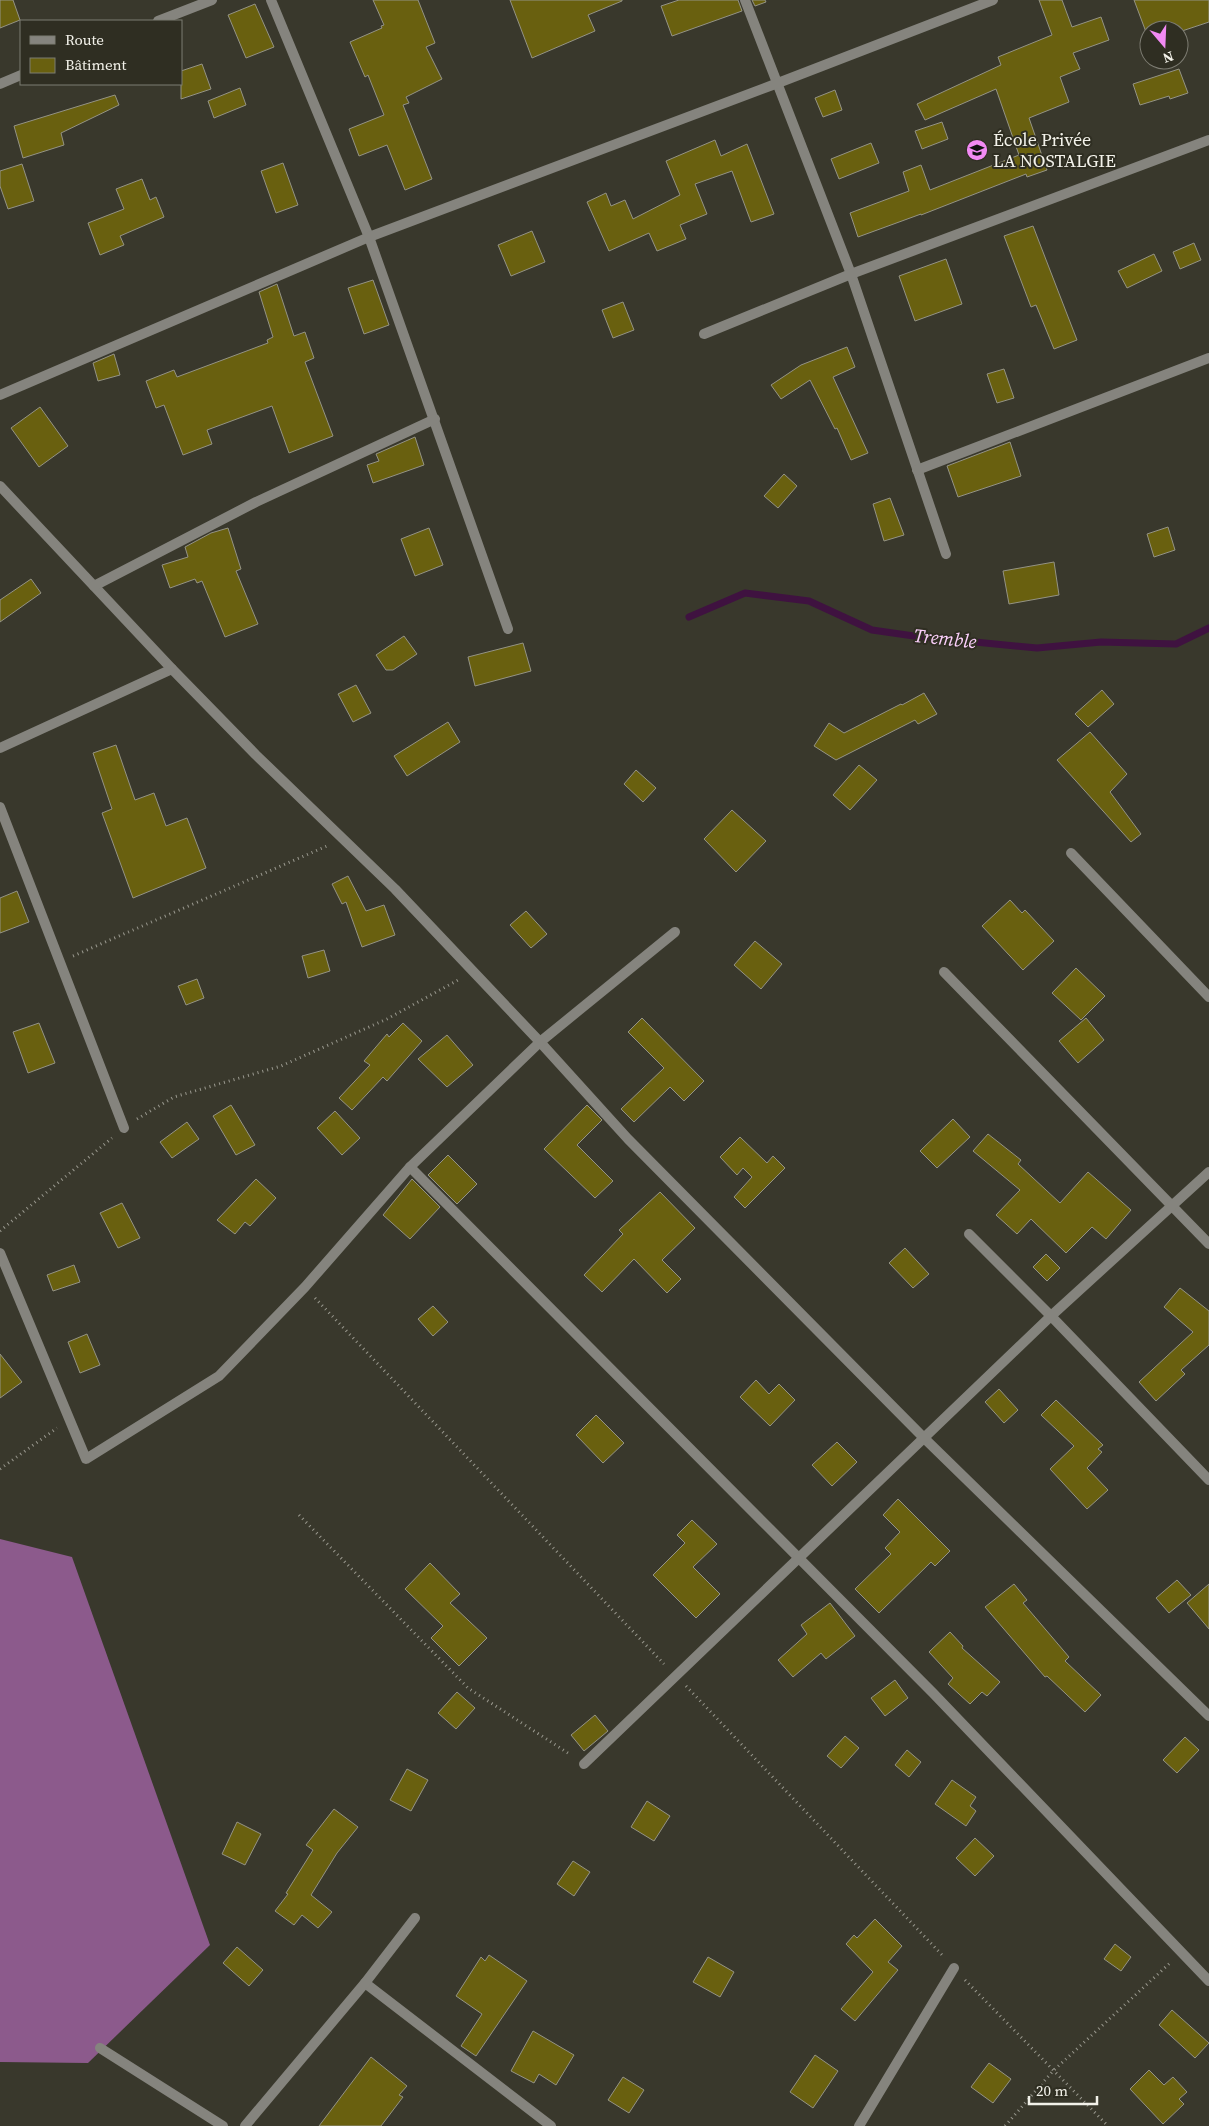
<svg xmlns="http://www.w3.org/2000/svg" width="1209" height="2126" font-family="'Source Serif 4',serif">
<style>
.forest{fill:#8c5a8c}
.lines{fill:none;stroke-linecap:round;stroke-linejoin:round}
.stream{stroke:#3f1240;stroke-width:7}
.building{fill:#69600f;stroke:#949385}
.path{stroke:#9a998f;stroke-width:3;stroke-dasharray:1 4;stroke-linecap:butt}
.street{stroke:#85847e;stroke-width:10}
.labels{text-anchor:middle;stroke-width:4;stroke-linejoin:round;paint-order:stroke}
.poi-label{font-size:18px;fill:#f3f2ea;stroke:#2f2e22;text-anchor:start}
.water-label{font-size:19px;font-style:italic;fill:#fcd0fc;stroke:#2f2e22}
</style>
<rect width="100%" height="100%" fill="#39382c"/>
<!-- forest -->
<path class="forest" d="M0,1539l72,18 138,388 -122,118 -88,-1z"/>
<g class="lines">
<!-- stream -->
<path class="stream" d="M689,617l56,-24 64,8 63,29 42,6 123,12 64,-6 75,2 33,-16"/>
</g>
<!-- building -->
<g class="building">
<path d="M0,0h13l7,20 -20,8z"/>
<path d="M373,0h45l17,43 -9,4 16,32 -36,18 3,6 -6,2 29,74 -27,11 -18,-45 -28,11 -10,-27 35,-14 -16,-40 -3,2 -15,-35 32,-14 -1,-2 3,-1z"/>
<path d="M510,0h112v1l-34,14 7,16 -63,27z"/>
<path d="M679,0h59l4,11 -70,25 -11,-30z"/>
<path d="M752,0h13l1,2 -11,4z"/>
<path d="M1039,0h23l10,27 29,-10 8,23 -36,13 7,16 -20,8 9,25 -40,16 18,52 -20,7 -1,-3 -105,41v-1l-63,23 -8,-24 59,-22 -6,-19 18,-7 9,25 89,-35 -23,-66 -71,31 -8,-16 84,-39 -3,-8 54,-22z"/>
<path d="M1134,0h75v22l-30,10v-2h-30v10z"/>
<path d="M255,4l19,43 -28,11 -18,-43z"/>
<path d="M202,64l9,25 -30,10v-28z"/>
<path d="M1179,69l9,24 -18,6 -1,-3 -29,9 -7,-21z"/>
<path d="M240,88l6,17 -32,13 -6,-17z"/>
<path d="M835,90l7,20 -19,7 -8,-19z"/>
<path d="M115,95l4,10 -58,28 3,12 -41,13 -9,-32z"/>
<path d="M942,122l6,17 -26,10 -7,-18z"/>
<path d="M715,140l6,16 26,-12 27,70 -23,8 -19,-51 -37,13 12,30 -27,11 6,14 -29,12 -8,-18 -40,18 -22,-49 19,-9 5,13 14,-6 8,19 47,-24 -14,-34z"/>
<path d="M871,143l8,20 -40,16 -8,-20z"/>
<path d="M283,163l15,42 -22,8 -15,-42z"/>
<path d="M22,164l12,37 -26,8 -8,-23v-15z"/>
<path d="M142,179l8,21 6,-3 8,20 -44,19 4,9 -24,10 -12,-32 36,-14 -8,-20z"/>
<path d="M1033,226l44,114 -23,9 -18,-44 -5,2 -27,-71z"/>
<path d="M532,231l13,31 -34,14 -13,-31z"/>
<path d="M1194,243l7,17 -21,9 -7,-17z"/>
<path d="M1154,254l8,17 -35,17 -9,-17z"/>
<path d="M946,259l16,45 -47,17 -16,-45z"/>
<path d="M373,280l16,45 -25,9 -16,-46z"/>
<path d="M277,284l17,52 11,-4 9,26 -9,4 28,74 -44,17 -17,-47 -65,24 5,14 -29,11 -19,-50 -8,3 -10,-27 28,-11 3,7 91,-34 -1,-3 6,-3 -14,-45z"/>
<path d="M623,302l11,28 -21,8 -11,-28z"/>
<path d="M847,347l8,20 -22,10 35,76 -17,7 -14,-32 -2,1 -25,-49 -29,19 -10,-14 30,-20z"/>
<path d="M114,354l6,21 -22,6 -5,-18z"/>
<path d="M1004,369l10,29 -17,5 -10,-29z"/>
<path d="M40,407l28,39 -29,21 -28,-39z"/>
<path d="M415,437l9,28 -51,18 -6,-18 12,-4 -3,-7z"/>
<path d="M1010,442l11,34 -63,21 -11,-31z"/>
<path d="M784,474l13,12 -19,22 -14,-12z"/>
<path d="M890,498l14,37 -20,6 -11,-37z"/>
<path d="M1168,527l7,23 -21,7 -7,-23z"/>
<path d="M228,528l13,41 -5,2 22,53 -33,13 -23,-56 -5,2 -2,-4 -25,9 -8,-23 26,-8 -3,-10 26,-14z"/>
<path d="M429,528l14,37 -28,11 -14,-37z"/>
<path d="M1054,562l5,33 -50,9 -6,-33z"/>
<path d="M31,579l10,14 -41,29v-22z"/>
<path d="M404,636l13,18 -24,16h-7l-10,-15z"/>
<path d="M523,643l8,28 -56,15 -7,-29z"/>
<path d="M356,685l15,28 -18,9 -15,-28z"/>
<path d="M1102,690l12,14 -26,23 -13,-13z"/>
<path d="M924,693l13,21 -19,10 -3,-4 -79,40 -22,-14 15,-23 15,10 57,-29 1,1z"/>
<path d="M448,722l12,20 -53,34 -13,-20z"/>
<path d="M1090,732l37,42 -17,18 31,42 -10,8 -74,-82z"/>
<path d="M116,745l19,55 19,-7 12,33 21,-8 19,50 -73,30 -31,-85 10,-4 -19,-56z"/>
<path d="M859,765l18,15 -27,30 -17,-15z"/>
<path d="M636,770l20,18 -13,14 -19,-18z"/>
<path d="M732,810l34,31 -30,31 -32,-33z"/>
<path d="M348,876l18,35 18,-6 11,30 -33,12 -16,-45 -4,2 -10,-20z"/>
<path d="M17,891l12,31 -29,11v-35z"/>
<path d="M1010,900l12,13 3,-3 29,31 -31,29 -41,-44z"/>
<path d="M526,911l21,23 -16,14 -21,-23z"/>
<path d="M755,941l27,23 -21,25 -27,-24z"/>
<path d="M324,950l6,21 -22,7 -6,-22z"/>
<path d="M1076,968l29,28 -24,24 -29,-27z"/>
<path d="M197,979l7,19 -18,7 -8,-19z"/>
<path d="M642,1018l62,63 -20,20 -14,-14 -36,35 -13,-13 43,-41 -36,-36z"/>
<path d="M1086,1018l18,22 -26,23 -19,-22z"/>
<path d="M39,1023l16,40 -27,10 -15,-41z"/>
<path d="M403,1023l19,18 -35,40 -4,-4 -31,33 -13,-12 31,-33 -6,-4 23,-27 2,3z"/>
<path d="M447,1035l26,30 -26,22 -29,-28z"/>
<path d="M231,1105l24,40 -19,10 -23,-39z"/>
<path d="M587,1105l15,15 -25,25 36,36 -18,17 -51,-49z"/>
<path d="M335,1111l25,27 -18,17 -25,-27z"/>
<path d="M953,1119l17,18 -33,31 -17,-17z"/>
<path d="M187,1122l12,17 -27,19 -12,-16z"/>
<path d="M988,1134l33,26 -3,4 42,39 28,-31 43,38 -25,29 -14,-12 -26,26 -35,-34 -14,15 -21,-19 24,-25 -47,-39z"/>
<path d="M740,1137l27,26 6,-7 12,12 -40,40 -11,-11 18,-20 -9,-9 -6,7 -17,-18z"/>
<path d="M448,1155l29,29 -20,20 -29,-29z"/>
<path d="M256,1179l20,19 -26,28 -5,-4 -10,12 -18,-14z"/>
<path d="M412,1179l28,28 -30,32 -27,-24z"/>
<path d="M660,1192l35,36 -33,32 19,19 -14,14 -33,-34 -32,33 -18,-17 39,-41 -4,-4z"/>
<path d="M122,1203l18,35 -22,10 -18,-35z"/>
<path d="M905,1248l24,26 -16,14 -24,-25z"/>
<path d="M1046,1254l14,14 -13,13 -14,-14z"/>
<path d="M74,1265l6,17 -27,9 -6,-16z"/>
<path d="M1180,1288l29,23v34l-28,25 4,4 -29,27 -17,-19 54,-50 -29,-25z"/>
<path d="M433,1306l15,16 -15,14 -15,-17z"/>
<path d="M87,1334l13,31 -20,8 -12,-31z"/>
<path d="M0,1354l22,28 -22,16z"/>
<path d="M756,1380l13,14 10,-10 16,16 -25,26 -30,-29z"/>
<path d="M999,1389l19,21 -14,13 -19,-21z"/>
<path d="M1056,1400l47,45 -5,4 4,3 -15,16 21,22 -21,19 -37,-40 24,-23 -33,-31z"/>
<path d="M596,1415l28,28 -21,20 -27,-28z"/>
<path d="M837,1442l20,20 -25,24 -20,-21z"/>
<path d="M898,1499l52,52 -15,15 -4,-4 -52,51 -24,-24 36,-35 -6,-6 15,-16 -17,-17z"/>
<path d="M692,1520l25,24 -24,23 27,27 -24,24 -43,-43 32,-32 -8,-8z"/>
<path d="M430,1563l30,31 -10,9 37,35 -28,28 -28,-28 12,-12 -38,-37z"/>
<path d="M1177,1580l14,15 -22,18 -13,-15z"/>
<path d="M1014,1584l13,16 -4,3 46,54 -4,4 36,34 -16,17 -38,-36 -2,1 -60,-70z"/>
<path d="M1209,1584v45l-22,-26z"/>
<path d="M830,1603l25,33 -29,23 -5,-6 -28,24 -15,-17 29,-26 -6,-9z"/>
<path d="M950,1632l13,14 -1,2 38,34 -13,14 -5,-4 -12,12 -22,-20 5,-6 -24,-26z"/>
<path d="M895,1680l13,18 -23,18 -14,-18z"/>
<path d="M457,1692l18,16 -19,21 -18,-16z"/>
<path d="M595,1715l13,16 -24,20 -13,-16z"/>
<path d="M845,1736l14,12 -18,20 -14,-12z"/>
<path d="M1185,1737l14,13 -22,23 -14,-13z"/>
<path d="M907,1750l14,12 -12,15 -14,-12z"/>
<path d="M407,1769l21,11 -17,31 -21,-11z"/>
<path d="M952,1780l24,17 -6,9 6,5 -10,15 -31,-22z"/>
<path d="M647,1801l23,15 -16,25 -23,-14z"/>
<path d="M334,1809l24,18 -21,26 -26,42 21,17 -14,16 -16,-13 -8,10 -19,-14 13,-17 -2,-1 27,-43 -7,-5z"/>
<path d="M237,1822l24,12 -16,31 -23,-11z"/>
<path d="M975,1838l19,18 -19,20 -19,-18z"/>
<path d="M573,1861l17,11 -16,24 -17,-12z"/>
<path d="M875,1919l27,27 -14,16 10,8 -43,51 -14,-12 32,-37 -27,-28 8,-9 3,3z"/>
<path d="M1115,1944l16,13 -10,14 -17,-12z"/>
<path d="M237,1947l26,23 -14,16 -26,-23z"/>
<path d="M489,1955l38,26 -51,75 -15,-10 21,-32 -26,-18 25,-39 4,4z"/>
<path d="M708,1957l26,15 -14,25 -27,-15z"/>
<path d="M1172,2010l37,33 -14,15 -36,-33z"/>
<path d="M533,2031l41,24 -18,30 -17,-11 -5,9 -23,-12z"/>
<path d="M815,2055l23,16 -25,37 -23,-16z"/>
<path d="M371,2057l36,29 -8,9 4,2 -22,29h-62z"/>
<path d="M989,2063l22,16 -18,24 -22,-16z"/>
<path d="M1149,2070l15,15 9,-8 14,15 -8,7 5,5 -21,20 -33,-35z"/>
<path d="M623,2077l21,13 -15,23 -21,-13z"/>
</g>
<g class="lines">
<!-- path -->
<g class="path">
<path d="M73,956l254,-110"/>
<path d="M137,1119l37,-22 107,-31 106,-47 73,-40"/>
<path d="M0,1231l112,-93"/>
<path d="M315,1298l349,366"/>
<path d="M0,1469l57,-41"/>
<path d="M299,1515l169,173 103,67"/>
<path d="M686,1686l258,271"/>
<path d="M965,1980l143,146"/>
<path d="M1005,2126l48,-55 117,-108"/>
</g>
<!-- street -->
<g class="street">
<path d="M271,0l98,237 139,392"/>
<path d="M745,0l106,274 95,280"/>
<path d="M158,21l54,-21"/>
<path d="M0,84l21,-9"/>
<path d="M704,334l147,-60 358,-134"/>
<path d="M0,395l369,-158 409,-154 215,-83"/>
<path d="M917,470l292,-112"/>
<path d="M0,486l172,183 84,86 139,134 145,153 88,97 295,298 286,279"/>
<path d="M94,586l162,-84 179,-83"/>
<path d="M0,748l172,-79"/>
<path d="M0,807l124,321"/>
<path d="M1071,853l138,144"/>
<path d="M944,972l265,272"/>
<path d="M410,1167l523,526 276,288"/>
<path d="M969,1234l82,82 158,164"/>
<path d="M0,1253l86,206 133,-83 86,-89 105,-120 130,-125 135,-110"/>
<path d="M584,1764l467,-448 158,-144"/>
<path d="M365,1983l186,143"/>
<path d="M100,2048l123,78"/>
<path d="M245,2126l120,-143 50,-65"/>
<path d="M859,2126l95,-158"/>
</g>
</g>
<!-- icons -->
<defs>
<g id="school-disc" transform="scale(1.125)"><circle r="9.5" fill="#f28af3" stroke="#2f2e22"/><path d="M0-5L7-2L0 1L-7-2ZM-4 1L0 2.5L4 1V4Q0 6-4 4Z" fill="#111"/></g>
</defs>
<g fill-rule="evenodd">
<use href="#school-disc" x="977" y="150"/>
</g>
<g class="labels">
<!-- poi labels -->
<g class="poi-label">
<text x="993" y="146">École Privée<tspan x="993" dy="21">LA NOSTALGIE</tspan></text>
</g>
<!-- water labels -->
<g class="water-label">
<text transform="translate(945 638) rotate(6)" y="7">Tremble</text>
</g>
</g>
<!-- legend -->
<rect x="20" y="20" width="162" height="65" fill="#2f2e22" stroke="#7d7c72"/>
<rect x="30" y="36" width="25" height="8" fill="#85847e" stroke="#7d7c72"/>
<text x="65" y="45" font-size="15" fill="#f3f2ea">Route</text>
<rect x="30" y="58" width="25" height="15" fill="#69600f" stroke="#7d7c72"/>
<text x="65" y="70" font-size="15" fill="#f3f2ea">Bâtiment</text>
<!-- north arrow -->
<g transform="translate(1164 45) rotate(161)"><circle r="24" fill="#2f2e22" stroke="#7d7c72"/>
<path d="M0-4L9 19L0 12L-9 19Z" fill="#f28af3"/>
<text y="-8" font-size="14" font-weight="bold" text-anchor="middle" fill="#f3f2ea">N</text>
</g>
<!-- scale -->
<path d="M1029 2096v8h68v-8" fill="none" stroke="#f3f2ea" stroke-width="2.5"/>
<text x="1036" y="2096" font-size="15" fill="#f3f2ea" stroke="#2f2e22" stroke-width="4" paint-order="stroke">20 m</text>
</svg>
